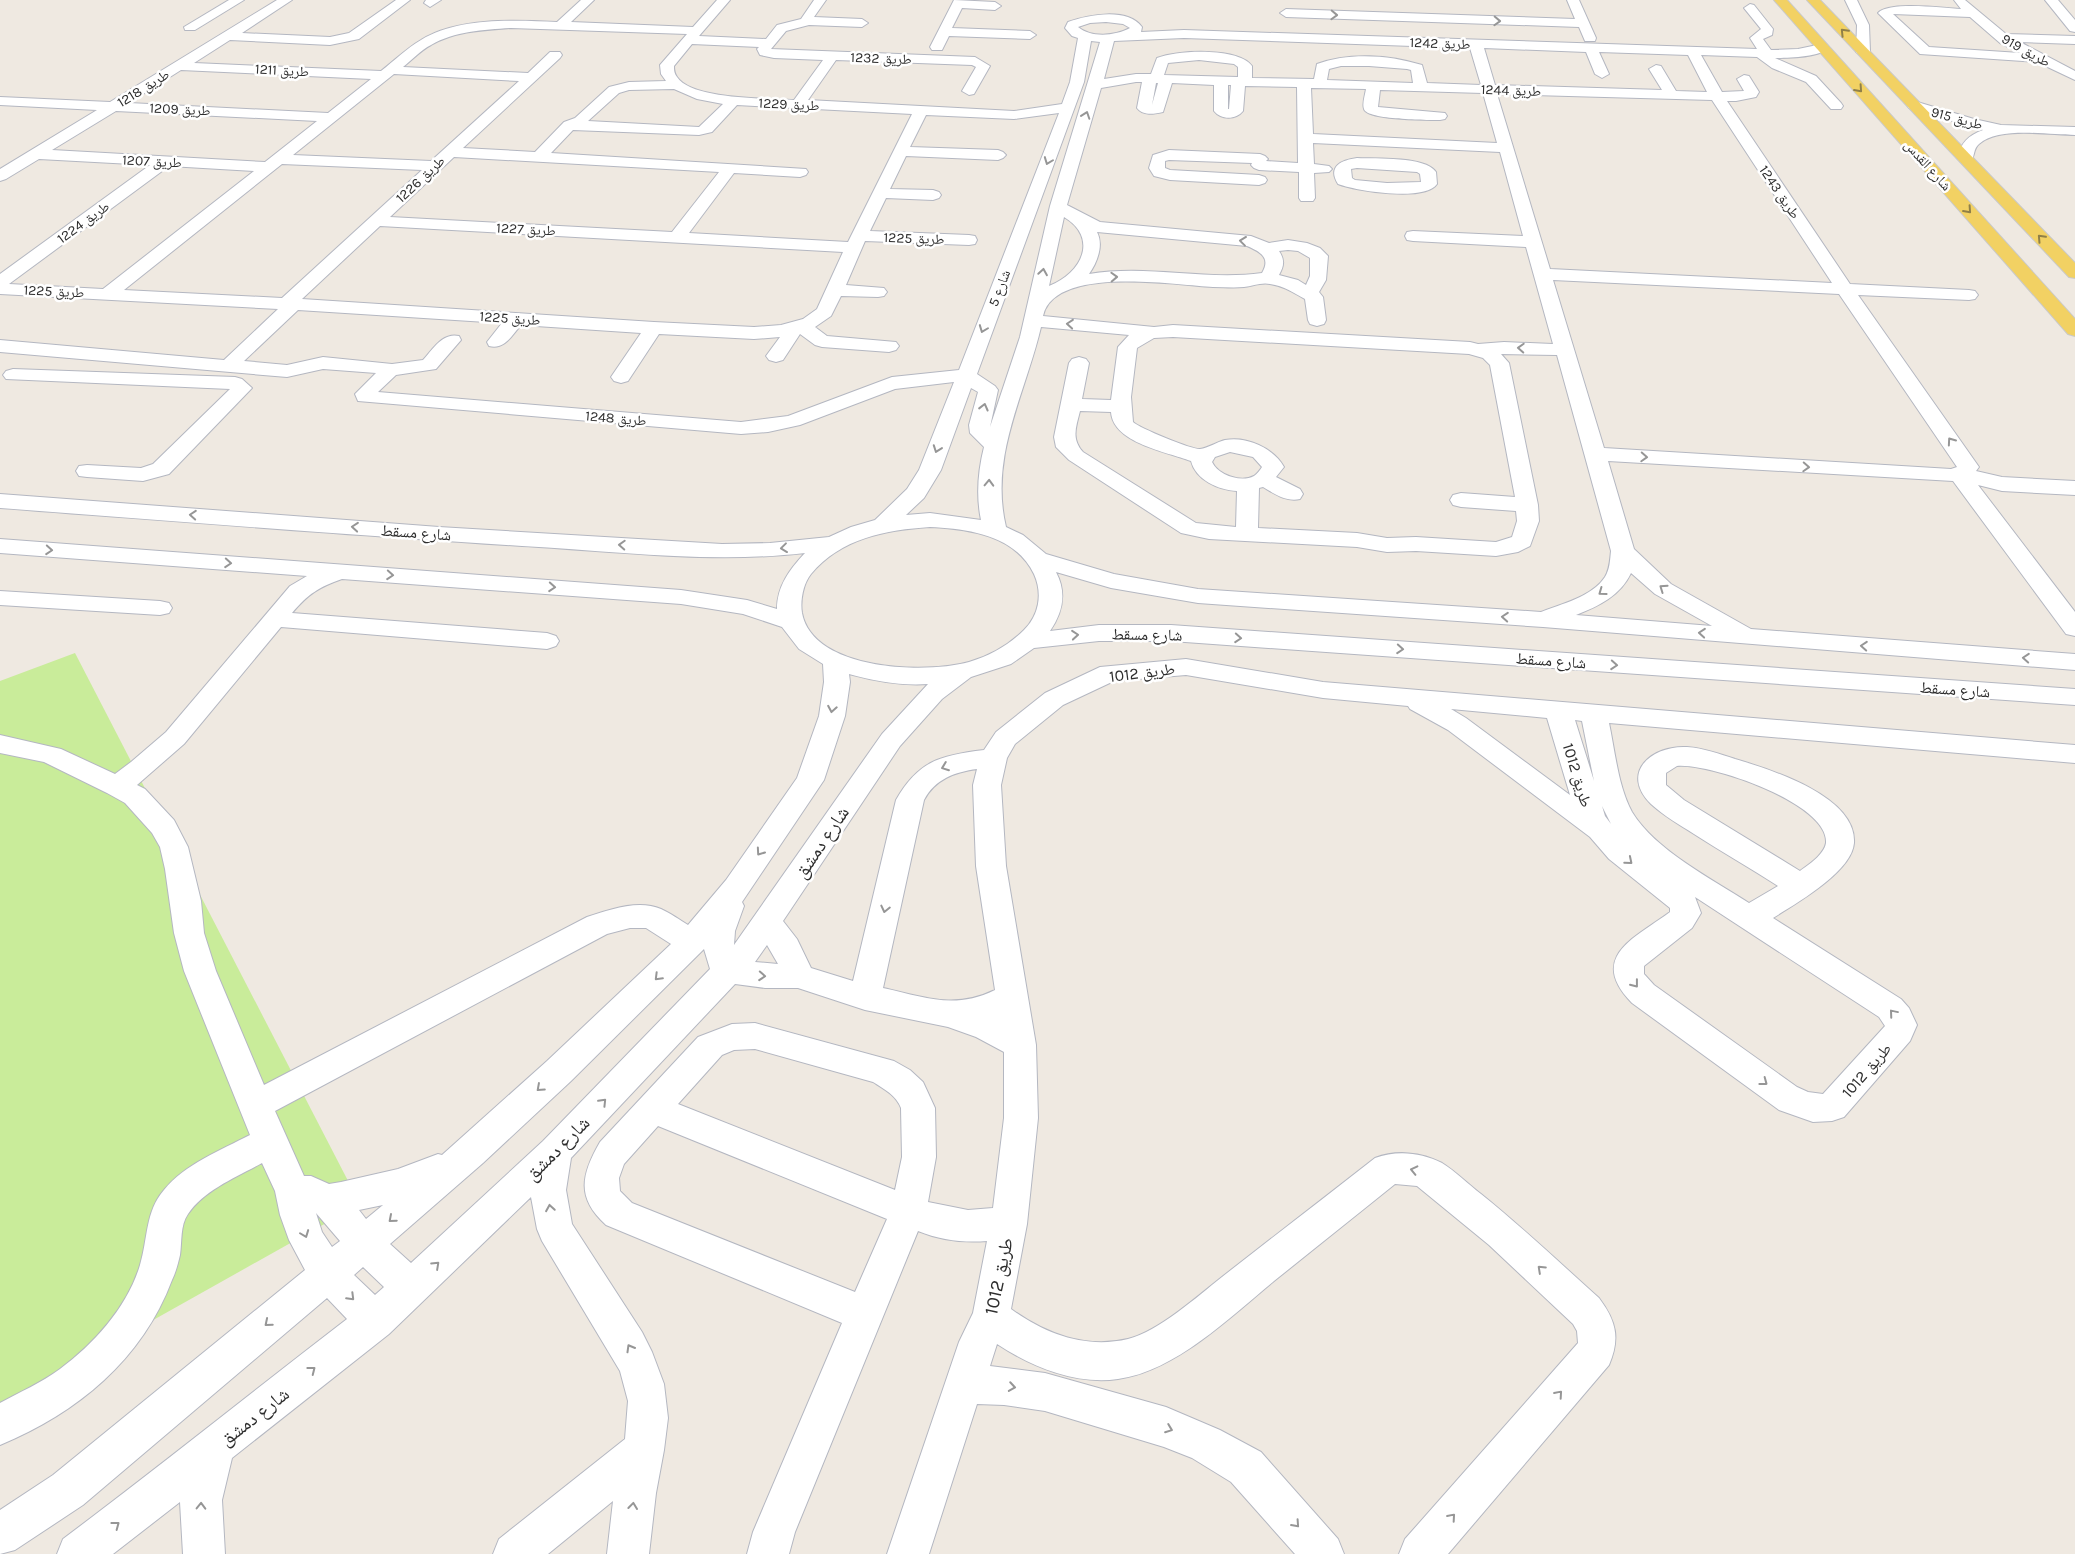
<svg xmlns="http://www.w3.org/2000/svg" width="2075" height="1554" font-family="Karla,'Noto Naskh Arabic',sans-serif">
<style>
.pitch{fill:#c9ec9a}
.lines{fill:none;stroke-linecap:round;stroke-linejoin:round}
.minor-casing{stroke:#b4b7c1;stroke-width:2}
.major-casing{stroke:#c9c9c9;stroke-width:2}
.minor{fill:#fff;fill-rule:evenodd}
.major{fill:#f2d163;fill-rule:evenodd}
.oneway{stroke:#969696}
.oneway2{stroke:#908048}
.labels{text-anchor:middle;stroke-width:5;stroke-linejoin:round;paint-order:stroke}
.far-street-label{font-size:14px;fill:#2e2e2e;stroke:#fff}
.street-label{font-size:16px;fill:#2e2e2e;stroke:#fff}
.near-street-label{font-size:19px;fill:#2e2e2e;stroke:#fff}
</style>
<rect width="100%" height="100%" fill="#efe9e1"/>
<!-- pitch -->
<path class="pitch" d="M75,653l285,551 -360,202v-725z"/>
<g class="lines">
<!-- minor casing -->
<g class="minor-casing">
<g id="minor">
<path d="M229,0h15l-49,30h-10l-1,-3z"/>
<path d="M277,0h15l-50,33 88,4 19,-4 47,-33h14l-51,39 -29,6 -100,-5 -36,23 187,8c13,-10 26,-23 40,-31 36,-23 95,-20 136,-18l24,-22h13l-23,22 122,5 24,-27h13l-31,36 67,3 11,-14 24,-6 13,-19h12l-12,17 48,2 6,4 -6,4 -53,-2 -23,6 -15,18 204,8 15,9 -16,28 -5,1 -7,-4 14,-24 -4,-2 -136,-5 -28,40 206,11 48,-7 8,-22 8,-44 -6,-2 -7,-8 3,-6c20,-7 59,-15 74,5l-1,5 43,-2 573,19 -7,-11 11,-9 -17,-21 6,-4 4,1 19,24 -1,6 -9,4 8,11 27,-1 24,-5 5,1 2,3c-9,9 -41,10 -54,10l41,18 25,27 2,3 -2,3h-10l-25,-27 -34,-14 -15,-11 -56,-2 21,37 22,-1 -7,-12 7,-4 5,1 10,16 -3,5 -20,4h-9l123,183 119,6 6,1 3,4 -3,4 -6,1 -111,-5 121,172 -3,4 26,6 73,4v14l-73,-4 -24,-6 97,127v24l-9,-2 -113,-153 -345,-20 26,88 37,35 80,45 324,25v16l-532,-43 -345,-24 -87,-15 -55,-16c11,21 7,40 -6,59l49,-6h72l904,64v16l-904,-64h-72l-65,7 -23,16 -40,13 -29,22 -42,47 -117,175 14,18 14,29 42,13 43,-181c22,-39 45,-45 88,-50l12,-18 49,-39 55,-26 86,-8 137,23 752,63v18l-466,-40c6,28 9,63 23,89 23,38 80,67 117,91l29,-17c-28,-18 -56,-34 -84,-52 -14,-9 -30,-18 -43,-30 -32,-32 2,-59 36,-57 16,1 33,7 48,12 34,10 122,37 119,84 -2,29 -59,61 -81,75l128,81 8,9 8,17 -7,16 -66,76 -12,4 -19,1 -34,-12 -147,-107c-45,-46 3,-65 38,-91v-4l-61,-49 -19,-22 -142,-107 -38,-21 -2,-3 -85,-8 -137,-23 -72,6 -51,24 -48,39 -8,14 -6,27 5,81 30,179 2,73 -11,106 -16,85c34,25 75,40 117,30 30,-7 70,-43 94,-62 51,-40 102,-79 153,-119 21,-8 46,-6 67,5 13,8 26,21 39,31 41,33 79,69 118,104 18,24 21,41 10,67l-161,189h-49l6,-15 173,-196 -1,-12 -4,-7 -84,-79 -72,-59 -22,-2c-40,32 -81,65 -121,97 -43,35 -98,90 -156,98 -42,6 -86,-12 -121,-35l-7,22 55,7 121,34 54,23 41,22 77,87 6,15h-49l-64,-72 -39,-24 -28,-11 -119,-36 -41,-6 -27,-1 -48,150h-42l72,-212 14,-29 14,-72c-23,2 -47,-1 -69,-10l-123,301 -6,22h-42l6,-22 89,-209 -236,-98c-30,-27 -25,-50 -6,-83l98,-105 34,-13 23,-1 139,38 16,9 13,12 12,26 1,49 -8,45 40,8 25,-2 11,-90v-66l-28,-15 -28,-10 -83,-17 -67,-22h-33l-30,-4 -164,174 -5,32 6,34 70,108 10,20 12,32 4,34 -4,32 -8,43 -7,61h-42l6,-53 -65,53h-55l6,-15 126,-100 3,-38 -8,-30 -78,-130 -5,-12 -6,-32 -142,137 -157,124 -10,42 3,54h-42l-3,-52 -67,52h-56l6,-15c96,-72 189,-147 284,-220l-20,-21 -244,207 -68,45 -15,4v-44l53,-35 252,-205 -16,-30 -9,-25 -5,-24 -13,-28c-25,14 -58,27 -74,51 -8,11 -6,28 -8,41 -2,8 -4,17 -8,25 -30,80 -95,133 -172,165v-42c20,-11 41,-20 60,-34 34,-25 68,-63 80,-104 8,-26 5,-53 24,-75 21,-26 57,-40 86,-55l-66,-164 -10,-38 -9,-64 -5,-22 -8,-14 -27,-30 -18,-10 -63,-31 -44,-9v-18l61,14 54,25 16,-12 35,-30 124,-146 17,-10 -307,-23v-14l681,51 66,10 30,9c0,-23 13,-40 28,-56 -94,11 -189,-2 -283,-7 -174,-11 -348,-25 -522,-38v-14l439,33 283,17 48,-1 59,-6 22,-10 24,-7 32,-31 12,-19 35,-88 -59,7 -95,36 -32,7 -27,2 -383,-33 -3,-7 21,-21 -53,-4 -36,8 -287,-25v-12l224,20 54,-51 -278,-15v-20l150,-109 -111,-6 -33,20 -6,2v-12l97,-59 -97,-5v-8l110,5zM1106,22l17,2 7,4c-15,8 -39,10 -52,-1l12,-4zM511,28l176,6 -27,31 1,9 5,7 -37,1 -20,5 -34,31 -11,4 -29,30 -72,-4 97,-90 2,-3 -2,-3h-10l-22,21 -125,-6c9,-7 18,-17 28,-22 24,-14 53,-15 80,-17zM1184,38l286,10 11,37 -54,-2 -5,-18c-32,-10 -73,-13 -105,-1l-3,15 -62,-1v-12c-14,-19 -75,-16 -95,-8l-6,16h-15l-32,5 10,-38zM1091,41l9,1 -50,164 -30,131 -30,90 8,-37 -3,-4 -18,-12 107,-292zM692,44l67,3 -2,2 3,6 14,3 49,2 -29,40c-26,-2 -102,0 -117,-23 -3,-4 -3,-7 -3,-11zM1484,48l102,4 9,22 7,4 7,-4 -10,-22 89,3 19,37 -31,-1 -15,-25 -5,-1 -7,4 13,21 -167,-5zM1199,60l35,4 4,3v10l-74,-2 4,-12zM1341,66h28l38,3 4,1 2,13 -86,-3 2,-11zM181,70l190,9 -43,34 -199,-10zM394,74l125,7 -88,80 -138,-6zM1136,82h6l-5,26c6,8 17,6 26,4l9,-29 42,2v26c7,9 22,9 29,0l2,-25 52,1 1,76 -32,-2 2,-2 -3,-3 -5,-2 -91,-4 -16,5 -4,13 5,8 16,4 89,5 6,-2 2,-3 -2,-3 -6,-2 -89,-5 -5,-2v-7l4,-1 83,3 -1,2 3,3 5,2 40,2v26l2,3h12l2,-3 -1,-25 15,-1 3,-3 -3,-3 -15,-2 -1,-21 187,9 23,84 -110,-5 -6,1 -2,4 2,4 6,1 113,6 27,97 -49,-2 -26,2 -8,-2 -297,-17 -19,2 -111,-11c11,-51 132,-31 170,-29 10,0 21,1 31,0 8,-1 18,-5 26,-3 14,2 24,9 35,15l3,21 2,4 7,2 7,-2 2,-4 -3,-23 -4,-5 7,-12 2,-24 -8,-8 -13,-5 -19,-3 -19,3 -18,-7 -151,-14 -33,-17 34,-117zM1156,83h2l-6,22zM1228,85h3l-2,24h-1zM1311,88l55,1c-1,6 -4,15 -2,20 3,11 65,11 76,11l5,-1 2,-3 -2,-3 -67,-6 2,-17 103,3 14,50 -184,-9zM674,89l23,10 26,5 -24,23 -111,-6 31,-28 10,-3zM1497,94l215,6 120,183 -282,-14zM737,105l175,9 -64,128 -159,-9 45,-60 66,4 6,-2 2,-3 -2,-3 -255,-16 22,-23 126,5 13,-3zM116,111l201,10 -52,41 -213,-12zM1059,113l-100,257 -67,7 -104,39 -47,6 -363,-30 18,-17 40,-6 25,-29 -2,-4c-16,-4 -26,13 -36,24l-31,4 -69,-7 -36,8 -43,-4 54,-51 204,13 -15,19 2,4c16,4 23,-11 32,-21l120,8 -30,44 3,4 7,2 7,-2 31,-47 95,5 26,-2 -14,19 3,4 7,2 7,-2 17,-26 15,11 7,2 67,5 7,-2 3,-4 -3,-4 -69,-6 -12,-9 16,-11 10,-20 37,1 6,-1 3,-4 -3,-4 -38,-3 19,-44 104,4 6,-1 2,-4 -2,-4 -6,-1 -99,-4 16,-33 47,2 6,-2 2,-3 -2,-3 -6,-2 -43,-1 16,-33 92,4 5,-2 3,-3 -3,-3 -5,-2 -88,-3 16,-32 88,4zM454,157l265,15 -47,60 -282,-15zM282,164l140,6 -140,128 -158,-8zM169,166l85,5 -151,118 -94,-5zM1064,217c35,21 18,56 -15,69zM380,226l463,26 -26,57 -14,10 -22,6 -27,2 -100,-5 -352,-23zM1097,232l150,14c14,6 24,12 15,27 -57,8 -115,-9 -173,1 8,-11 15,-29 8,-42zM1288,250l10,1 12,7v18l-4,9 -8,-5 -19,-5c5,-9 6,-15 0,-24zM1553,280l286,14 118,173 -6,2 -347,-21zM1041,327l88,8 -11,12 -7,53 -29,-1 7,-36 -3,-4 -7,-2 -7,2 -3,4 -15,74 2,10 13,13 112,73 28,6 148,8 30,5 29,-1 80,5 22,-4 12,-6 9,-25 -1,-16 -29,-142 -8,-9 56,1 54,196c-1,9 -1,18 -6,26 -13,20 -44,27 -64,35l-343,-23 -84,-15 -68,-20 -23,-19 -17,-8c-17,-71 19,-132 35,-200zM1173,337l296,17 14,4 7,7 25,132 -54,-4 -8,2 -3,5 3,5 8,2 55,4 1,10 -5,16 -16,5 -80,-5 -29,1 -30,-5 -99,-5 1,-40 4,-1c12,7 23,15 37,12l3,-5 -3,-5 -24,-12 8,-10c-11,-19 -37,-31 -59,-27 -8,2 -17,8 -25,9 -7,1 -61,-21 -67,-27l-2,-25 6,-49 17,-10zM971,388l7,4 -9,33 1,8 14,14c-6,24 -8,49 -3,73l-51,-7 -24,2 18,-17 17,-28zM1080,411l31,1c2,31 56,40 80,49 5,19 27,29 46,30l-1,36 -40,-4 -113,-71c-12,-13 -7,-25 -3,-41zM1230,452l23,5 9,10c-2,3 -5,7 -8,9 -13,7 -36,-1 -42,-14l3,-5zM930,527c39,2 85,8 104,47 9,20 5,41 -10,56 -15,15 -34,26 -55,32 -43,12 -156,9 -167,-49 -2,-12 1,-29 9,-39 30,-36 75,-44 119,-47zM1631,573l24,21 57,32 -136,-11c23,-9 44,-19 55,-42zM342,579l339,25 62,10 39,13 17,22 24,15 1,18 -5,34 -22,62 -71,102 -38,45c-8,-5 -18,-12 -27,-16 -23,-10 -52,1 -74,8l-323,168 -48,-114 -12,-38 -3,-32 -13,-54 -14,-27 -29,-31 -8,-4 47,-41 97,-117 266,22 9,-3 3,-5 -3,-5 -9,-3 -255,-20c16,-19 27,-26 50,-34zM849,674c26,7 52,12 79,10l-46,50 -148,211 1,-14 9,-25 -2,-4 82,-122 21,-64 5,-34zM1451,709l96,9 23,77 -104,-77zM1575,720l7,1 12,60zM1677,766c32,-3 152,37 149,77 -2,12 -18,22 -26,28l-116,-71 -18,-15v-12zM977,769l-4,16 3,81 19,124c-41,20 -70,7 -112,-2l41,-188c11,-21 31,-28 53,-31zM1602,806l9,18 -6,-8zM1695,897l184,120 6,9 -62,68 -15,-2 -11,-5 -143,-102 -10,-11v-8l48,-38 9,-15zM630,928h16l25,16 -124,117 -105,94 -4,-1 -40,15 -57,13 -12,2 -18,-8h-7l-29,-65 332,-177zM767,945l11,19 -23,-2zM704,949l6,20 -167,172 -132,122 -21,-19 93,-81 88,-82zM755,1049l118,33c11,7 23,13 28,26l1,49 -7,33 -217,-86 44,-49 12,-5zM658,1126l229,93 -32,73 -223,-89 -12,-12 -1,-13 5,-14zM383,1205l-17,14 -7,-9zM316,1213l24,28 -8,6 -10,-15zM363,1267l21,20 -9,8 -21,-20z"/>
<path d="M426,0h15l-11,7 -6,-4z"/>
<path d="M954,0l41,2 6,4 -6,4 -33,-2 -10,20 78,3 6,4 -6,4 -81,-3 -7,14h-10l-2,-3z"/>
<path d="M1567,0h12l17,38 -1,3h-10l-6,-14 -293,-10 -6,-4 6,-4 289,10z"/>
<path d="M1845,0h12l12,25 1,27 -2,3 -5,1 -7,-4 1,-27z"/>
<path d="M1954,0h11l41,34 69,2v8l-55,-2 55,29v9l-38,-18 -117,-8 -42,-41c11,-12 65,-5 83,-4zM1893,14l77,3 30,26 20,10 -91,-6z"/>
<path d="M2045,0h13l17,20v12l-5,-1z"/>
<path d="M1914,101l60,18 27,6 74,2v8c-25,0 -77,-9 -96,9 -6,5 -4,12 -8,17h-10l-3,-3c2,-15 11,-23 25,-28l-74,-22 -2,-3 2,-3z"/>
<path d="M1357,158c19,1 68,-2 79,14l1,12c-12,18 -81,7 -99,0 -11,-18 4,-24 19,-26zM1357,168l60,4 3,2 1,8 -34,1 -32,-3 -3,-2 -1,-9z"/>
<path d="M13,369l222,8 7,2 10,9 -83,86 -26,7 -56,-4 -8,-1 -3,-5 3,-5 8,-1 54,3 12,-4 77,-75 -224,-10 -3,-4 3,-4z"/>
<path d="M0,591l160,10 9,2 3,5 -3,5 -9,2 -160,-10z"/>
</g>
</g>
<!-- major casing -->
<g class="major-casing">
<g id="major">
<path d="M1774,0h13l288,319v17l-7,-2z"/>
<path d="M1807,0h13l255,263v15l-6,-1z"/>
</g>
</g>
<!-- minor -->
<use href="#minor" class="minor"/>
<!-- major -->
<use href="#major" class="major"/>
</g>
<!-- one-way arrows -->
<defs><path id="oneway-chevron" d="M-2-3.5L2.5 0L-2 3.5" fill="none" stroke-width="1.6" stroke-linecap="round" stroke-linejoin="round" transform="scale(1.25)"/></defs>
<g class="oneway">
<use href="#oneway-chevron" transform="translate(1334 15) rotate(2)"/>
<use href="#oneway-chevron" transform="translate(1497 21) rotate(2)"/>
<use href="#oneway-chevron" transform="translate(1086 115) rotate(-71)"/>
<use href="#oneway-chevron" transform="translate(1048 161) rotate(111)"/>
<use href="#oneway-chevron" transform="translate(1243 241) rotate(-173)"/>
<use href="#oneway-chevron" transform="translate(1043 272) rotate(-81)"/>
<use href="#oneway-chevron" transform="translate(1114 277) rotate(-2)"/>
<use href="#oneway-chevron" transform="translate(1070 324) rotate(-175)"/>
<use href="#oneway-chevron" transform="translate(983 329) rotate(111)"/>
<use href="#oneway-chevron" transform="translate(1521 348) rotate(-177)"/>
<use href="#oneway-chevron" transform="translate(984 407) rotate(-76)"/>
<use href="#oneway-chevron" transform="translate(1951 441) rotate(-125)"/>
<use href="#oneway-chevron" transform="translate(937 449) rotate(110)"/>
<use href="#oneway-chevron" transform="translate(1644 457) rotate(3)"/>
<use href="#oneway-chevron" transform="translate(1806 467) rotate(3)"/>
<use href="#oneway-chevron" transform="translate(989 483) rotate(-88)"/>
<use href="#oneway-chevron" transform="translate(193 515) rotate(-176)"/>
<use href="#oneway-chevron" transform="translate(355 527) rotate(-175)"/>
<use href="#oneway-chevron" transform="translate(622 545) rotate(-177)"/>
<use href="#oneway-chevron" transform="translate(784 548) rotate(173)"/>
<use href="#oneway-chevron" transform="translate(49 550) rotate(4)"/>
<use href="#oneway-chevron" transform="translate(228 563) rotate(4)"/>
<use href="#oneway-chevron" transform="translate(390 575) rotate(4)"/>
<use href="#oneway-chevron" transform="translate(552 587) rotate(4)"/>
<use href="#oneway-chevron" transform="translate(1663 588) rotate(-145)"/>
<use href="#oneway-chevron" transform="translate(1602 592) rotate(144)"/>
<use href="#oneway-chevron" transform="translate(1505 617) rotate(-176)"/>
<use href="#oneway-chevron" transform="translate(1702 633) rotate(-175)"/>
<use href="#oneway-chevron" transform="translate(1075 635) rotate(-5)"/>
<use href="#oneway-chevron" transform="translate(1238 638) rotate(4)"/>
<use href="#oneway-chevron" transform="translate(1864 646) rotate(-176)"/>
<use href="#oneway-chevron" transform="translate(1400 649) rotate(4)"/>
<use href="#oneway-chevron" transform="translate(2026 658) rotate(-176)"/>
<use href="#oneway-chevron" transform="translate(1614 665) rotate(4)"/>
<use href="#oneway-chevron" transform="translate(832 709) rotate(100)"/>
<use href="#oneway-chevron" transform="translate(945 767) rotate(159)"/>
<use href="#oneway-chevron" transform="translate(760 852) rotate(125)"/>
<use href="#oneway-chevron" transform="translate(1629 861) rotate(40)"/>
<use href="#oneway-chevron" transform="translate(885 909) rotate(103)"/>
<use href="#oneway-chevron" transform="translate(762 976) rotate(4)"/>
<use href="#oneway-chevron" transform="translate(658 977) rotate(135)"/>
<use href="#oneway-chevron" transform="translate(1635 984) rotate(52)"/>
<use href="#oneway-chevron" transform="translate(1893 1013) rotate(-130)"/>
<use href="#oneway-chevron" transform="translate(1764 1082) rotate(37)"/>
<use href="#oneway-chevron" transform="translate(540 1088) rotate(138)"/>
<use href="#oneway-chevron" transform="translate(603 1102) rotate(-46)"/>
<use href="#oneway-chevron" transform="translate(1414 1170) rotate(-167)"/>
<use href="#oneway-chevron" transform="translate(550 1208) rotate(-99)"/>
<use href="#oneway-chevron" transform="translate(392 1219) rotate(139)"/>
<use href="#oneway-chevron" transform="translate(305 1234) rotate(69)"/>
<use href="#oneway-chevron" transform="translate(436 1265) rotate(-43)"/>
<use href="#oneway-chevron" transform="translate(1541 1269) rotate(-137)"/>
<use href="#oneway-chevron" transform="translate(351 1297) rotate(45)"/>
<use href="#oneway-chevron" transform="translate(268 1323) rotate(140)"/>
<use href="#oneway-chevron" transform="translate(630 1348) rotate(-120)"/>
<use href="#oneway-chevron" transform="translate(312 1370) rotate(-38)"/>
<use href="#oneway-chevron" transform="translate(1012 1387) rotate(9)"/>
<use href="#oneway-chevron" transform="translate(1559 1394) rotate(-49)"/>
<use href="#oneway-chevron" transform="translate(1169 1429) rotate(21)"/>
<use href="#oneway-chevron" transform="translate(201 1506) rotate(-89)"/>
<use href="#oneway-chevron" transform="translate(633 1506) rotate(-83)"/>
<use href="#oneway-chevron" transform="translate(1452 1517) rotate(-49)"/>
<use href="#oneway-chevron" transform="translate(1296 1524) rotate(48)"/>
<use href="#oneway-chevron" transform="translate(116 1525) rotate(-37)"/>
</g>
<g class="oneway2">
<use href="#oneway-chevron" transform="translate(1844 32) rotate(-134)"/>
<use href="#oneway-chevron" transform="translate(1859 89) rotate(48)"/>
<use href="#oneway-chevron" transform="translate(1968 210) rotate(48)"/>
<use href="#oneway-chevron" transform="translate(2041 238) rotate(-133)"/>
</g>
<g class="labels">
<!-- far-street labels -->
<g class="far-street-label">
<text transform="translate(1440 43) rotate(2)" y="5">طريق 1242</text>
<text transform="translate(2026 50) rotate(29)" y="5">طريق 919</text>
<text transform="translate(881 58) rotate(2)" y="5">طريق 1232</text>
<text transform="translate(282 70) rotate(3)" y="5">طريق 1211</text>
<text transform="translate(143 88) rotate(-32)" y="5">طريق 1218</text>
<text transform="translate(1511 90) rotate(2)" y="5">طريق 1244</text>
<text transform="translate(789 104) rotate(3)" y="5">طريق 1229</text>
<text transform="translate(180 109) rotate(3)" y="5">طريق 1209</text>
<text transform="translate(1957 118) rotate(15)" y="5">طريق 915</text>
<text transform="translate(152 161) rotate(3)" y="5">طريق 1207</text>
<text transform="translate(1928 165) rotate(48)" y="5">شارع القدس</text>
<text transform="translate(420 179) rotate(-43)" y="5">طريق 1226</text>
<text transform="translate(1780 192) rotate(56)" y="5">طريق 1243</text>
<text transform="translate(83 222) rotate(-36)" y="5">طريق 1224</text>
<text transform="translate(526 229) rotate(3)" y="5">طريق 1227</text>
<text transform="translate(914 238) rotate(2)" y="5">طريق 1225</text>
<text transform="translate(999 288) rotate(-69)" y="5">شارع 5</text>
<text transform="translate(54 291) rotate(3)" y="5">طريق 1225</text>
<text transform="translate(510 318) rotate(4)" y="5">طريق 1225</text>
<text transform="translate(616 418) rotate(5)" y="5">طريق 1248</text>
</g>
<!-- street labels -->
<g class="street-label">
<text transform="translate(416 532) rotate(4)" y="6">شارع مسقط</text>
<text transform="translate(1147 634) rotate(1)" y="6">شارع مسقط</text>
<text transform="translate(1551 660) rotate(4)" y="6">شارع مسقط</text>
<text transform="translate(1142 672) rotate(-7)" y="6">طريق 1012</text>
<text transform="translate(1955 689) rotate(4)" y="6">شارع مسقط</text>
<text transform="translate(1578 775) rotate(73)" y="6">طريق 1012</text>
<text transform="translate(1866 1070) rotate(-49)" y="6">طريق 1012</text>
</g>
<!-- near-street labels -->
<g class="near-street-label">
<text transform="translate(821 842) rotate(-56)" y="7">شارع دمشق</text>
<text transform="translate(557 1148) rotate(-45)" y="7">شارع دمشق</text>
<text transform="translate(998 1276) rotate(-78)" y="7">طريق 1012</text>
<text transform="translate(254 1416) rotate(-38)" y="7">شارع دمشق</text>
</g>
</g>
</svg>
